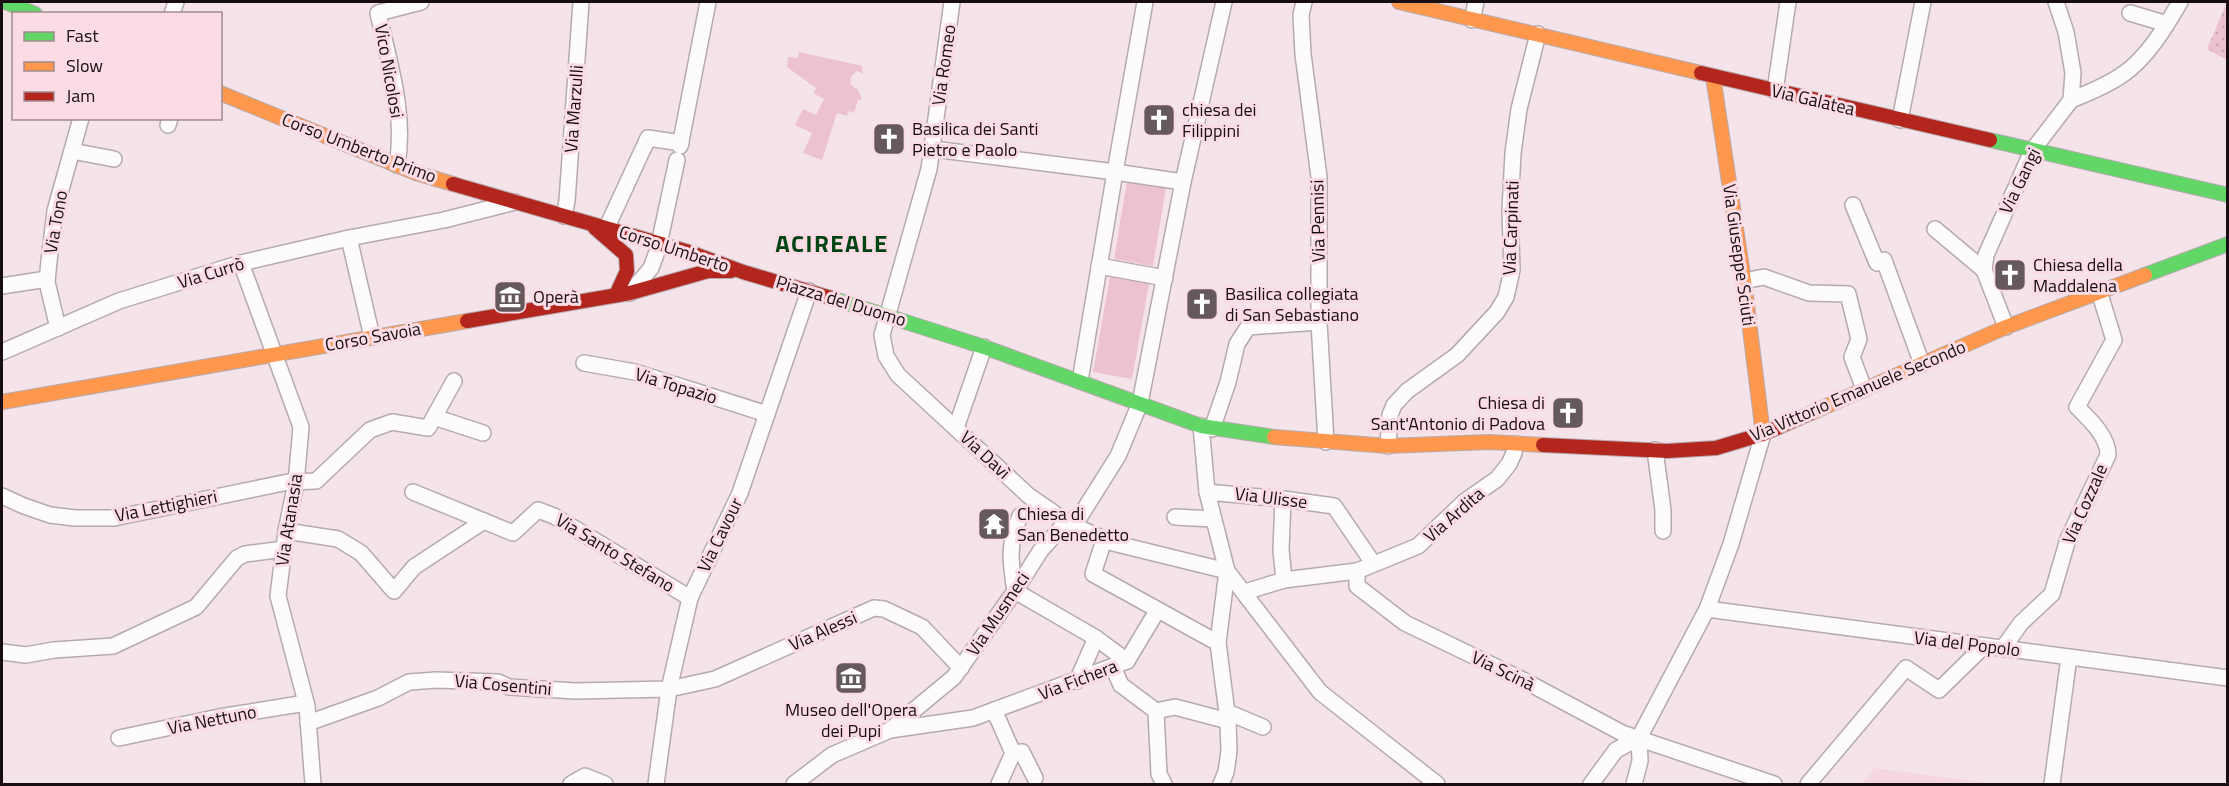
<svg xmlns="http://www.w3.org/2000/svg" width="2229" height="786" font-family="'Titillium Web',sans-serif">
<style>
.built{fill:#f5d7e1}
.grass{fill:url(#grass-dots)}
.green{fill:#edc2d0}
.lines{fill:none;stroke-linecap:round;stroke-linejoin:round}
.street-casing{stroke:#b6aaae;stroke-width:18}
.fast-casing{stroke:#b6aaae;stroke-width:16}
.slow-casing{stroke:#b6aaae;stroke-width:16}
.jam-casing{stroke:#b6aaae;stroke-width:16}
.street{stroke:#fdfbfc;stroke-width:15}
.fast{stroke:#63d668;stroke-width:14}
.slow{stroke:#ff974d;stroke-width:14}
.jam{stroke:#b3261e;stroke-width:14}
.labels{text-anchor:middle;stroke-width:6;stroke-linejoin:round;paint-order:stroke}
.street-label{font-size:18px;fill:#180e11;stroke:#fbdce5}
.poi-label{font-size:18px;fill:#180e11;stroke:#fbdce5;text-anchor:start}
.district-label{font-size:24px;font-weight:bold;letter-spacing:1.5px;fill:#004414;stroke:#fbdce5}
</style>
<defs>
<pattern id="grass-dots" width="8" height="8" patternUnits="userSpaceOnUse" patternTransform="scale(1.5)"><rect width="8" height="8" fill="#edc2d0"/><path d="M2 2h.1M6 6h.1" fill="none" stroke="#caa6b2" stroke-width="1.8" stroke-linecap="round"/></pattern>
</defs>
<rect width="100%" height="100%" fill="#f4e3e8"/>
<!-- built -->
<path class="built" d="M1875,768l120,16h-134z"/>
<!-- grass -->
<path class="grass" d="M2227,2l1,58h-1l-20,-11z"/>
<!-- green -->
<g class="green">
<path d="M799,52l63,14 1,8 -6,-3c-6,4 -7,7 -6,14l7,5 4,9 -4,1 -4,13 -6,-2 -1,5 -10,-3 -15,47 -19,-7 9,-20 -17,-8 8,-16 13,6 8,-16 -11,-6 3,-5 -29,-21 1,-10 10,1z"/>
<path d="M1127,181l39,6 -13,79 -39,-7z"/>
<path d="M1110,277l39,7 -17,95 -39,-7z"/>
</g>
<g class="lines">
<!-- street casing -->
<g class="street-casing">
<g id="street">
<path d="M952,2l-23,167 -47,166 4,21 12,19 131,121 41,28 43,19 114,28 93,121 117,92"/>
<path d="M1304,2l-3,13 2,39 16,123v145l7,120"/>
<path d="M2130,13l37,11"/>
<path d="M172,14l4,-12"/>
<path d="M1472,20l4,-18"/>
<path d="M1775,91l13,-89"/>
<path d="M2071,100c17,-7 35,-14 51,-25 25,-17 43,-47 58,-73"/>
<path d="M1900,120l23,-118"/>
<path d="M168,125l2,-7"/>
<path d="M680,146l28,-144"/>
<path d="M933,149l182,23 30,-170"/>
<path d="M72,151l42,8"/>
<path d="M397,165c9,-51 -8,-103 -19,-152l43,-11"/>
<path d="M1853,205l24,58 7,-3 38,104"/>
<path d="M564,216l3,-15 14,-199"/>
<path d="M607,227l41,-89 33,5"/>
<path d="M1935,229l49,41"/>
<path d="M349,238l23,99"/>
<path d="M241,263l60,164 -5,56 -10,48 -8,65 29,110 6,78"/>
<path d="M1099,266l66,12"/>
<path d="M1744,281l20,-4 45,16 39,1 11,45 -7,18 12,32"/>
<path d="M2,286l45,-7"/>
<path d="M630,293l21,-25 7,-19 19,-89"/>
<path d="M2006,327l-22,-57 2,-15 46,-104 39,-51 2,-27 -7,-41 -10,-30"/>
<path d="M58,328l-11,-46 2,-21 6,-50 26,-93"/>
<path d="M2,352l117,-51 122,-38 108,-25 95,-18 71,-18"/>
<path d="M584,363l51,9 132,42"/>
<path d="M1080,381l35,-209 68,10"/>
<path d="M434,417l49,16"/>
<path d="M1201,426l6,66 20,79 -9,72 10,78 1,30 -3,21 -5,12"/>
<path d="M956,428l28,-81"/>
<path d="M1212,429l16,-47 9,-38 11,-17 71,-5"/>
<path d="M1388,446l2,-31 4,-10 13,-14 50,-36 40,-43 9,-15 6,-27 -2,-60 3,-57 6,-44 19,-75"/>
<path d="M1655,450l8,60v21"/>
<path d="M413,492l100,41 25,-23 16,6 136,82"/>
<path d="M1207,492l76,7 51,7 39,57"/>
<path d="M2,496l22,10 26,9 25,3h39l174,-36 28,-1 54,-51 22,-8 36,6 26,-47"/>
<path d="M1283,499l-2,51 3,30"/>
<path d="M1020,516c-12,29 -10,44 -5,75l81,47 31,23"/>
<path d="M1175,517l38,2"/>
<path d="M286,531l52,8 23,14 33,38 20,-24 70,-46"/>
<path d="M1104,540l-11,34 125,69"/>
<path d="M1357,571v15l48,37 120,58 97,52 152,51"/>
<path d="M1245,592l39,-12 73,-9 61,-25 46,-44 33,-23 12,-15 5,-11 1,-9"/>
<path d="M1707,609l521,69"/>
<path d="M2003,648l18,-25 31,-29 16,-55 40,-84c0,-19 -19,-36 -31,-48l37,-67 -15,-49"/>
<path d="M2,652l24,3 28,-5 59,-4 83,-39 41,-49 8,-4 39,-5"/>
<path d="M1113,667l8,18 35,26"/>
<path d="M1077,681l19,-43"/>
<path d="M994,710l19,43 -14,31"/>
<path d="M1227,712l36,15"/>
<path d="M308,723l70,-25 31,-16 27,-2 62,2 11,5 66,4 94,-2 46,-10 159,-71 10,1 38,18 39,41"/>
<path d="M890,730l64,-53 61,-86 26,-41 20,-22 18,-10 39,-62 22,-53 43,-221 41,-180"/>
<path d="M119,738l100,-21 87,-14"/>
<path d="M1013,753l9,-1 13,26"/>
<path d="M571,784l14,-8 20,8"/>
<path d="M656,784l13,-95 21,-91 50,-105 69,-202"/>
<path d="M794,784l38,-29 58,-25 83,-12 154,-57 30,-50"/>
<path d="M1164,784l-5,-10 -3,-63 19,-4 53,14"/>
<path d="M1591,784l25,-34 23,-12"/>
<path d="M1634,784l6,-23 -1,-23 68,-129 24,-65 32,-110"/>
<path d="M1808,784l98,-116 33,22 45,-44"/>
<path d="M2052,784l17,-127"/>
</g>
</g>
<!-- fast casing -->
<g class="fast-casing">
<g id="fast">
<path d="M6,2l29,12"/>
<path d="M1990,140l238,55"/>
<path d="M2145,275l83,-31"/>
<path d="M831,298l153,49 217,79 73,11"/>
</g>
</g>
<!-- slow casing -->
<g class="slow-casing">
<g id="slow">
<path d="M1399,2l302,71"/>
<path d="M1713,76l31,205 19,153"/>
<path d="M220,93l196,80 37,11"/>
<path d="M2,402l465,-81"/>
<path d="M1811,413l195,-86 139,-52"/>
<path d="M1274,437l114,9 101,-4 54,3"/>
</g>
</g>
<!-- jam casing -->
<g class="jam-casing">
<g id="jam">
<path d="M1701,73l289,67"/>
<path d="M453,184l236,68 54,20 88,26"/>
<path d="M595,228l31,27 1,16 -11,24"/>
<path d="M467,321l163,-28 78,-22h23"/>
<path d="M1543,445l124,6 49,-3 47,-14 48,-21"/>
</g>
</g>
<!-- street -->
<use href="#street" class="street"/>
<!-- fast -->
<use href="#fast" class="fast"/>
<!-- slow -->
<use href="#slow" class="slow"/>
<!-- jam -->
<use href="#jam" class="jam"/>
</g>
<!-- icons -->
<defs>
<g id="church-square" transform="scale(1.725)"><rect x="-9" y="-9" width="18" height="18" rx="4" fill="#65595c" stroke="#fbdce5"/><path d="M-1.2-6h2.4v3.5h3.3v2.4h-3.3V6h-2.4V-.1h-3.3v-2.4h3.3Z" fill="#fff"/></g>
<g id="museum-square" transform="scale(1.725)"><rect x="-9" y="-9" width="18" height="18" rx="4" fill="#65595c" stroke="#fbdce5"/><path d="M0-6L6-3V-2H-6V-3ZM-5-1h2V3h-2ZM-1-1h2V3h-2ZM3-1h2V3H3ZM-6 4H6V6H-6Z" fill="#fff"/></g>
<g id="temple-square" transform="scale(1.725)"><rect x="-9" y="-9" width="18" height="18" rx="4" fill="#65595c" stroke="#fbdce5"/><path d="M0-6L5-2H3V0L6.5 2.5H4V6H1.5V3h-3V6H-4V2.5H-6.5L-3 0V-2H-5Z" fill="#fff"/></g>
</defs>
<g fill-rule="evenodd">
<use href="#church-square" x="1159" y="120"/>
<use href="#church-square" x="889" y="139"/>
<use href="#church-square" x="2010" y="275"/>
<use href="#museum-square" x="510" y="297"/>
<use href="#church-square" x="1202" y="304"/>
<use href="#church-square" x="1568" y="413"/>
<use href="#temple-square" x="994" y="524"/>
<use href="#museum-square" x="851" y="678"/>
</g>
<g class="labels">
<!-- street labels -->
<g class="street-label">
<text transform="translate(944 65) rotate(-82)" y="6">Via Romeo</text>
<text transform="translate(389 71) rotate(80)" y="6">Vico Nicolosi</text>
<text transform="translate(1813 100) rotate(13)" y="6">Via Galatea</text>
<text transform="translate(574 109) rotate(-86)" y="6">Via Marzulli</text>
<text transform="translate(359 148) rotate(21)" y="6">Corso Umberto Primo</text>
<text transform="translate(2020 181) rotate(-64)" y="6">Via Gangi</text>
<text transform="translate(1318 221) rotate(-91)" y="6">Via Pennisi</text>
<text transform="translate(56 222) rotate(-80)" y="6">Via Tono</text>
<text transform="translate(1511 228) rotate(-88)" y="6">Via Carpinati</text>
<text transform="translate(674 249) rotate(18)" y="6">Corso Umberto</text>
<text transform="translate(1739 255) rotate(82)" y="6">Via Giuseppe Sciuti</text>
<text transform="translate(211 273) rotate(-17)" y="6">Via Currò</text>
<text transform="translate(841 301) rotate(17)" y="6">Piazza del Duomo</text>
<text transform="translate(373 337) rotate(-10)" y="6">Corso Savoia</text>
<text transform="translate(676 386) rotate(17)" y="6">Via Topazio</text>
<text transform="translate(1858 391) rotate(-23)" y="6">Via Vittorio Emanuele Secondo</text>
<text transform="translate(985 455) rotate(43)" y="6">Via Davì</text>
<text transform="translate(1271 498) rotate(7)" y="6">Via Ulisse</text>
<text transform="translate(2085 504) rotate(-66)" y="6">Via Cozzale</text>
<text transform="translate(166 506) rotate(-11)" y="6">Via Lettighieri</text>
<text transform="translate(1454 515) rotate(-41)" y="6">Via Ardita</text>
<text transform="translate(289 520) rotate(-81)" y="6">Via Atanasia</text>
<text transform="translate(720 535) rotate(-64)" y="6">Via Cavour</text>
<text transform="translate(615 553) rotate(31)" y="6">Via Santo Stefano</text>
<text transform="translate(998 614) rotate(-56)" y="6">Via Musmeci</text>
<text transform="translate(823 631) rotate(-24)" y="6">Via Alessi</text>
<text transform="translate(1967 644) rotate(7)" y="6">Via del Popolo</text>
<text transform="translate(1503 671) rotate(26)" y="6">Via Scinà</text>
<text transform="translate(1078 680) rotate(-21)" y="6">Via Fichera</text>
<text transform="translate(503 685) rotate(5)" y="6">Via Cosentini</text>
<text transform="translate(212 720) rotate(-11)" y="6">Via Nettuno</text>
</g>
<!-- poi labels -->
<g class="poi-label">
<text x="1182" y="116">chiesa dei<tspan x="1182" dy="21">Filippini</tspan></text>
<text x="912" y="135">Basilica dei Santi<tspan x="912" dy="21">Pietro e Paolo</tspan></text>
<text x="2033" y="271">Chiesa della<tspan x="2033" dy="21">Maddalena</tspan></text>
<text x="1225" y="300">Basilica collegiata<tspan x="1225" dy="21">di San Sebastiano</tspan></text>
<text x="533" y="303">Operà</text>
<text x="1545" y="409" text-anchor="end">Chiesa di<tspan x="1545" dy="21">Sant'Antonio di Padova</tspan></text>
<text x="1017" y="520">Chiesa di<tspan x="1017" dy="21">San Benedetto</tspan></text>
<text x="851" y="716" text-anchor="middle">Museo dell'Opera<tspan x="851" dy="21">dei Pupi</tspan></text>
</g>
<!-- district labels -->
<g class="district-label">
<text x="832" y="252">ACIREALE</text>
</g>
</g>
<!-- border -->
<rect width="2229" height="786" fill="none" stroke="#180e11" stroke-width="6"/>
<!-- legend -->
<rect x="12" y="12" width="210" height="108" fill="#fbdce5" stroke="#a08a90" stroke-width="1.5"/>
<rect x="24" y="32" width="30" height="9" fill="#63d668" stroke="#a08a90" stroke-width="1.5"/>
<text x="66" y="42" font-size="18" fill="#180e11">Fast</text>
<rect x="24" y="62" width="30" height="9" fill="#ff974d" stroke="#a08a90" stroke-width="1.5"/>
<text x="66" y="72" font-size="18" fill="#180e11">Slow</text>
<rect x="24" y="92" width="30" height="9" fill="#b3261e" stroke="#a08a90" stroke-width="1.5"/>
<text x="66" y="102" font-size="18" fill="#180e11">Jam</text>
</svg>
